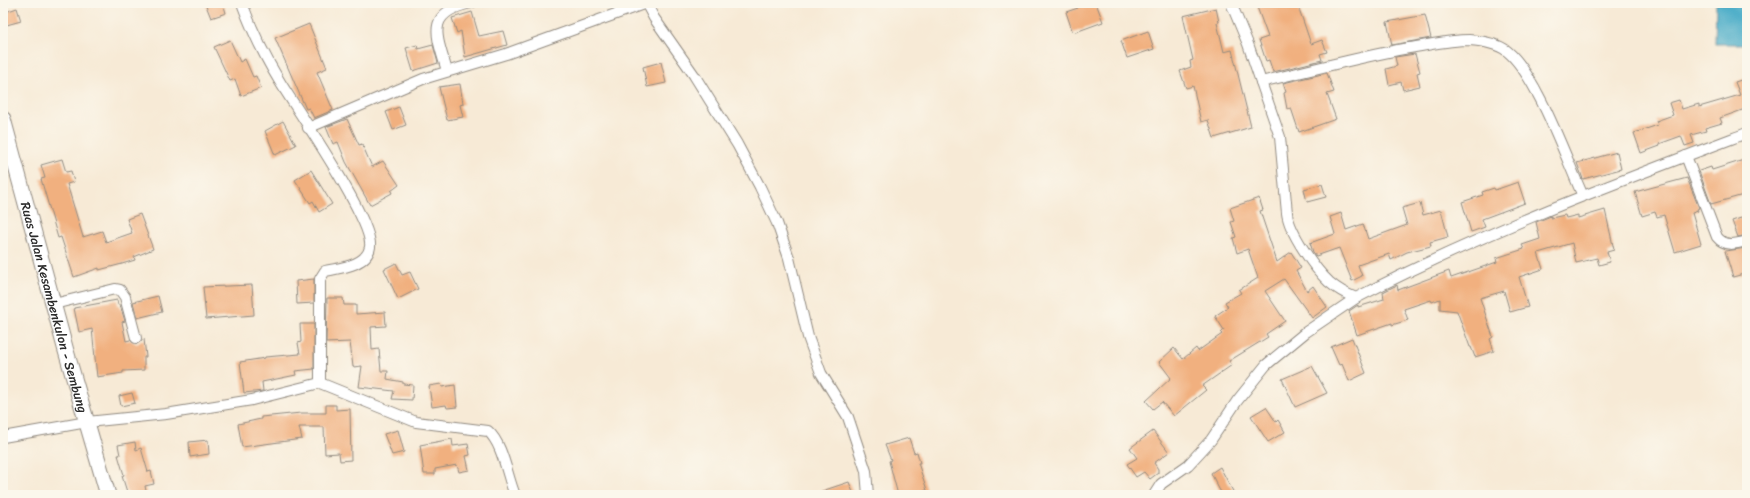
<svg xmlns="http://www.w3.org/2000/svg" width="1750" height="498" font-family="Sriracha,sans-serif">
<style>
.water{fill:#47abc7;stroke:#396b79}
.building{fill:#f1b07f}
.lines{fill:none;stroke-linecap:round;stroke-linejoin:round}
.street-casing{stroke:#918a80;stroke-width:12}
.secondary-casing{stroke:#918a80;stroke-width:17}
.street{stroke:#fff;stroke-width:10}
.secondary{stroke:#fff;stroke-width:15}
.labels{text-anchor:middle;stroke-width:3;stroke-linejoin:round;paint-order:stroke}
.street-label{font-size:13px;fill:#2b2b2b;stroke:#fbf7ec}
</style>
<rect width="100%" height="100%" fill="#fbf7ec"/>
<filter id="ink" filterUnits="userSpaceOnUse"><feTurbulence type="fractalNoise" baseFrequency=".025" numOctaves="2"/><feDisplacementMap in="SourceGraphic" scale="8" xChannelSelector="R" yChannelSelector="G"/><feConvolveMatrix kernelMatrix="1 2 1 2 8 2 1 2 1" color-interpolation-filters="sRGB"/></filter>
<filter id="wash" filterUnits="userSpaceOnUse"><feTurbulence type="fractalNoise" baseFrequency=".012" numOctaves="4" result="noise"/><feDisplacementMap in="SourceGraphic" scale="16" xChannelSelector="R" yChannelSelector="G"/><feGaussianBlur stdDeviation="0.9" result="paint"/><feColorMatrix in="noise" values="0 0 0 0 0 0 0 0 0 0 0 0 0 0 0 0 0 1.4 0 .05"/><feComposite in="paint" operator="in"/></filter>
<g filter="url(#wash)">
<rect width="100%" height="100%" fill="#f7ead6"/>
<!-- water -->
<path class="water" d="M1716,3h31v41h-32z"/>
<g id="blocks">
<!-- building -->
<g class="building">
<path d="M205,3h18l3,10 -15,5z"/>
<path d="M1076,3h20l7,19 -30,11 -7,-21 12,-4z"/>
<path d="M1269,3h28l14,41 11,-4 5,12 -7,2 2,6 -49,12 -4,-12 -3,1 -7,-21 9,-3 -11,-30z"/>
<path d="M17,8l4,13 -18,5v-13z"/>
<path d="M1216,8l3,14 -2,1 7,29 8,-2 19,77 -37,11 -6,-18 -7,2 -8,-36 -7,2 -6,-17 11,-4 -1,-6 3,-1 -10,-44z"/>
<path d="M472,12l7,24 24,-5 4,14 -42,12 -4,-26 -4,2 -5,-15z"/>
<path d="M1425,15l6,23 -39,7 -5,-23z"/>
<path d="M309,24l18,44 -10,4 16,38 -19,8 -5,-10 -3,1 -31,-71z"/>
<path d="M1148,31l6,18 -27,9 -6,-17z"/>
<path d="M230,40l10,22 5,-3 8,18 3,-1 5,12 -20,8 -6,-17 -5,2 -16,-34z"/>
<path d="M417,45l1,4 15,-4 5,18 -25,8 -7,-23z"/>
<path d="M1415,54l5,18 -3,1 3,13 -17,4 -2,-8 -12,3 -3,-16 11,-3 -2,-9z"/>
<path d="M661,62l5,21 -19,4 -4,-20z"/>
<path d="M1327,73l7,19 -7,2 9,25 -37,13 -8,-24 -4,1 -3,-16 2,-1 -3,-9z"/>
<path d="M1747,78v33l-2,-2 -25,9 2,5 -17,5 1,3 -15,4 3,8 -9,3 -4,-10 -22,8 1,2 -19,7 -7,-20 24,-8 -2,-4 17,-6 -4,-12 10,-3 3,9 17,-5v3l41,-12 -5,-13z"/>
<path d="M460,84l3,20 -3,1 3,12 -16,3 -8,-33z"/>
<path d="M399,107l7,18 -13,5 -7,-18z"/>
<path d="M347,119l12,26 3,-1 10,23 11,-6 16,24 -8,6 1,2 -22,12 -24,-43 -8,-20 -5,2 -7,-17z"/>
<path d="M283,121l13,24 -21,10 -10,-24z"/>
<path d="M1617,152l4,17 -38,10 -6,-16z"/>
<path d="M62,159l4,13 5,-1 3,11 -7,2 16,53 19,-6 4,11 26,-9 -5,-14 13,-5 13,35 -19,8 1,3 -13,4 -23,6v-2l-25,9 -13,-40 -3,1 -17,-59 4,-1 -4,-13z"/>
<path d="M1747,159v35l-36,10 -12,-33 12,-4 1,3z"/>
<path d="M311,170l21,34 -13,8 -6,-11 -3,2 -15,-23z"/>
<path d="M1687,178l12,30 -2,1 1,2 -6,2 9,31 -26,8 -11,-37 -7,2 -2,-5 -13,4 -7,-24z"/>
<path d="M1518,182l7,21 -43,16 3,8 -14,5 -9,-30 21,-7 -1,-3 12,-4 1,2z"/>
<path d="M1322,184l4,13 -19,5 -3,-13z"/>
<path d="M1259,198l4,12 -3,1 17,51 14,-10 10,16 -5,3 11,20 6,-5 14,21 -15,11 -28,-39 -19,12 20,30 -19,13 2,3 -39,24 3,4 -30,21 4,4 -32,26 -12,-14 -9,7 -7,-8 25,-23 -12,-16 15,-14 9,11 13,-11 2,3 24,-17 -1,-1 3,-3 -9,-14 13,-9 -3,-5 16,-9 -2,-3 19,-12 -10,-29 -11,4 -4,-15 3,-1 -5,-15 3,-1 -4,-13z"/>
<path d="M1420,203l3,12 18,-5 7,27 -18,5 1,4 -24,6 -16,8 -2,-6 -31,11 4,11 -10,5 -13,-33 -23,8 -3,-4 -3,-9 25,-9 -5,-17 11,-4 5,17 17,-6 5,15 39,-14 -5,-17z"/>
<path d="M1605,210l9,40 -7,2 3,10 -11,3 -2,-7 -21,5 -4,-20 -34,10 5,16 -24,8 9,30 -18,5 -6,-21 -24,7 13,39 -3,2 4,12 -19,6 -4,-10h-1l-13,-36 -17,-2v-10l-8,3 -1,-2 -27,9 4,11 -16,5v-2l-35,12 -8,-24 9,-6v2l26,-8 -1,-7 14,-7 1,5 51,-19 2,7 46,-16 -1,-4 28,-9 -2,-4 18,-6 -4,-17 15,-6v2l14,-3 1,3 12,-3v3z"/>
<path d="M1747,216v19l-9,2 -6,-16z"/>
<path d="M1747,248v25l-14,4 -8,-26z"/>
<path d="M396,263l6,12 8,-3 8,17 -20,10 -14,-30z"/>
<path d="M314,279v24l-17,1 -1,-23z"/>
<path d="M252,285l2,30 -48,4 -3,-32z"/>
<path d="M158,296l4,16 -25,6 -4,-16z"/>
<path d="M327,298h16l1,7h12v9l29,-2 1,14 -15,1 1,23 7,-1 2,22h7l-1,8 16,3v2l10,1 -1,15 -20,-1 2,-8 -35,-4 3,-21 -9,1 -3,-25 -24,1z"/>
<path d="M117,300l1,5h2l5,16 -3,1 4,19 4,-1 7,4 7,-5 2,18h-2v13l-21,1v2l-26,4 -5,-48 -13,3 -5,-24z"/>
<path d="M300,324h14v45l-19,2 1,4 -34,7 1,9 -19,2 -4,-31 25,-4v-1l35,-3 -2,-11 3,-1z"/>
<path d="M1352,338l14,35 -17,8 -7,-17 -3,1 -8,-18z"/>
<path d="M1312,366l15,27 -32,14 -13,-28z"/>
<path d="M441,384l1,3 13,-2 2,22 -10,1 -1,-3 -14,2 -3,-21z"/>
<path d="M132,393l3,10 -14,3 -2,-10z"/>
<path d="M326,405h10v5l14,-1 1,51 -11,1 -1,-8 -14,1 -1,-27h-25l3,12 -60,8 -4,-23 23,-5v-2l40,-4h25z"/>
<path d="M1266,407l10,15 2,-2 7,12 -17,10 -17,-26z"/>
<path d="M398,430l6,22 -12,3 -8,-21z"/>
<path d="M1153,431l16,21 -15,11 4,6v4l-8,6 -6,-7 -8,5 -9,-13 10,-6 -7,-10z"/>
<path d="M909,438l5,15 3,-1 3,11h-2l9,27 -16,5h-13l-9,-34 2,-1 -6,-15z"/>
<path d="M452,439l1,7 15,-2 2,11 -4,1 3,14 -10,2 -2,-7 -22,4v5h-11l-4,-29z"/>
<path d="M208,440l1,14 -19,3 -1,-15z"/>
<path d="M135,442l1,8 5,-2 7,24 3,-1 3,13 -9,2 2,9h-19l-6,-19 2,-1 -6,-20h2l-2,-10z"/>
<path d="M1220,467l15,28h-12l-4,-6 -8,-16z"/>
<path d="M849,482l5,13h-37l-1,-2z"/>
</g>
</g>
</g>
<g filter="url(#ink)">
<use href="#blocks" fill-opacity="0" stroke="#918a80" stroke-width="1"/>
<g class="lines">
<!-- street casing -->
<g class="street-casing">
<g id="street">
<path d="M242,3c10,28 23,54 38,79 17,28 94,139 90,165 -3,19 -31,21 -45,24l-5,8v104"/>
<path d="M646,3l8,15 40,57 43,69 23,43 17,36 12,35 19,79 13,36 27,44 18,54 2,24"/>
<path d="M1231,3l17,41 32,93 7,76c2,19 28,56 42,69 8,7 17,12 27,16 125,-65 259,-115 391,-165"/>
<path d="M447,71c-10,-35 -23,-58 24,-68"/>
<path d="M1261,82c50,-12 98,-25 148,-34 20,-3 40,-8 60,-8 13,1 28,3 38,11 30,24 59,108 76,145"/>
<path d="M308,128l115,-49 83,-25 140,-51"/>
<path d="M1686,156l31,81c8,10 19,7 30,4"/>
<path d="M54,304l61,-15 5,1 5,7 11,41"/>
<path d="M3,437l84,-15 79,-8 86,-14 68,-17 96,39 72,9c15,13 19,45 27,64"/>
<path d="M1154,495l7,-11 27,-19 23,-25 26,-39 29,-36 40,-33 50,-34"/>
</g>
</g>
<!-- secondary casing -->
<g class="secondary-casing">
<g id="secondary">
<path id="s1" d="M3,119l63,232 42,144"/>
</g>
</g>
<!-- street -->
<use href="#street" class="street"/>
<!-- secondary -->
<use href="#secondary" class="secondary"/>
</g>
</g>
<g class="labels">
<!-- street labels -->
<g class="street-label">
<text dy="5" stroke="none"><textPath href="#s1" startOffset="195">Ruas Jalan Kesambenkulon - Sembung</textPath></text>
</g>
</g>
<!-- margin -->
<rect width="1750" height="498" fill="none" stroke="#fbf7ec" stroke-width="16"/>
</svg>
